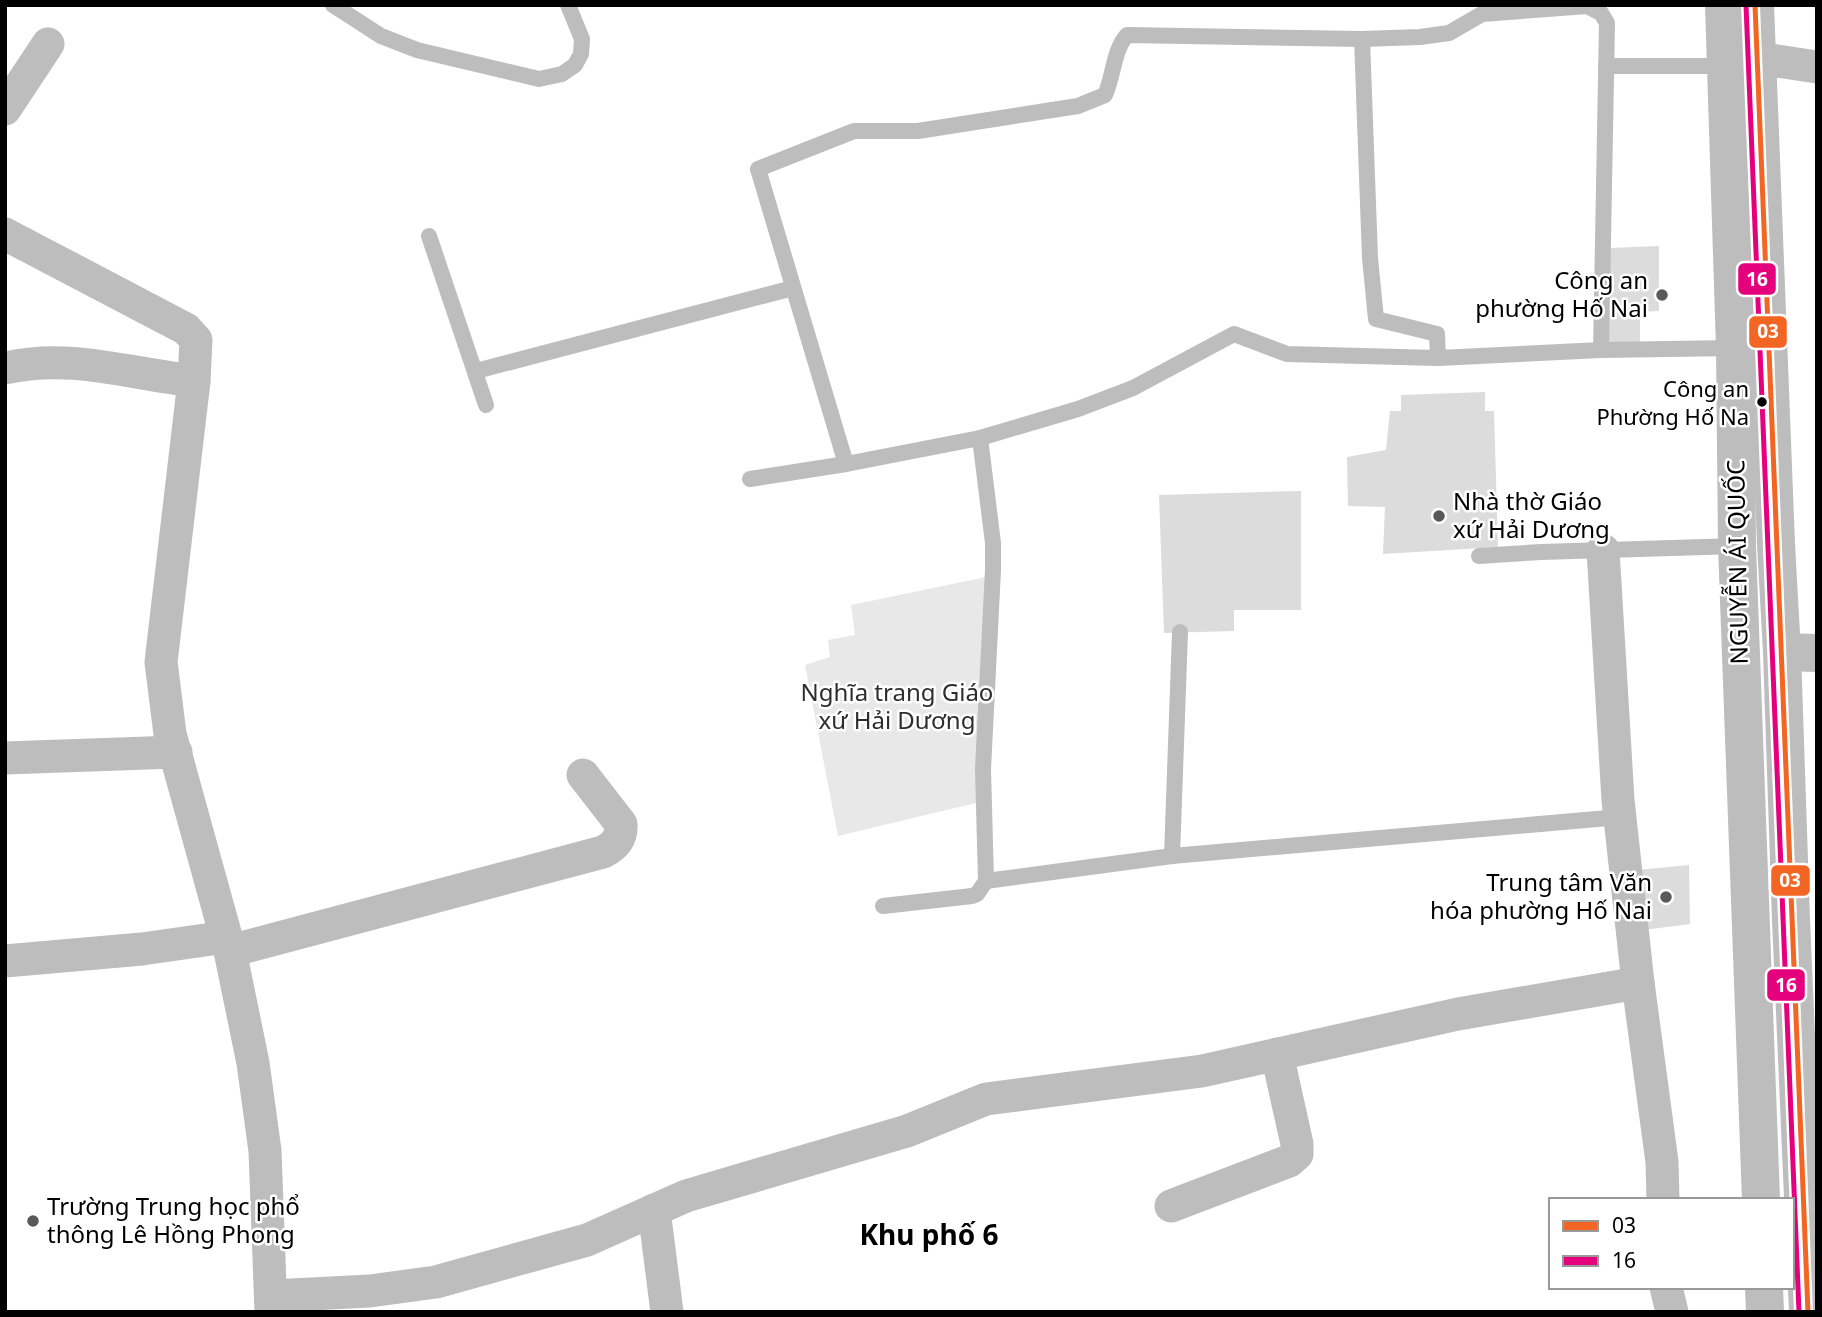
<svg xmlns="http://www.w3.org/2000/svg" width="1822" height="1317" font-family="'Noto Sans',sans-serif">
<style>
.green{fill:#e8e8e8}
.building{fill:#dcdcdc}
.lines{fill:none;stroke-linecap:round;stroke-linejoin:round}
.service{stroke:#bdbdbd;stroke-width:16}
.minor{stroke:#bdbdbd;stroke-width:33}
.tertiary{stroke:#bdbdbd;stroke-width:38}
.primary{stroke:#bdbdbd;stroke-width:38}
.bus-1-casing{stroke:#fff;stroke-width:10}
.bus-2-casing{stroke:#fff;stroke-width:10}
.bus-1{stroke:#f26522;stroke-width:5}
.bus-2{stroke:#e5007d;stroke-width:5}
.poi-dot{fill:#595959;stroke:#fff;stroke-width:2.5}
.bus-dot{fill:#000;stroke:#fff;stroke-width:2.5}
.labels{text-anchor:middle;stroke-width:5;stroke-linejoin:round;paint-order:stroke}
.bus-label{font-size:22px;fill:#000;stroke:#fff;text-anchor:end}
.poi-label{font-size:24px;fill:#000;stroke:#fff;text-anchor:end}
.street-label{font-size:24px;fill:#000;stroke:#fff}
.park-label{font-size:24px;fill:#2d2d2d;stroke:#fff}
.quarter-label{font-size:28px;font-weight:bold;fill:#000;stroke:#fff}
.line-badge{stroke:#fff;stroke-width:2.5}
.badge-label{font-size:19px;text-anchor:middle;font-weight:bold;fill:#fff}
</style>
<rect width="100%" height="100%" fill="#fff"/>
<!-- green -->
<path class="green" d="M986,577l-10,226 -138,33 -33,-171 25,-8 -2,-17 27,-5 -4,-30z"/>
<!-- building -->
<g class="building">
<path d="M1659,246v65l-19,1v31h-31l1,-95z"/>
<path d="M1485,392v19h9l4,136 -115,7 2,-47 -37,-1 -1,-49 39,-7 4,-39h11v-16z"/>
<path d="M1301,491v119h-67v21l-70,2 -5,-138z"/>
<path d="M1689,865l1,59 -46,6 -7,-60z"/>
</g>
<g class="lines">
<!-- service -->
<g class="service">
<path d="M333,5l48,31 36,14 122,29 23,-5 13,-9 6,-11 1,-15 -14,-34"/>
<path d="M1362,39l8,219 6,61 61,15 1,24"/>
<path d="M1606,66h120"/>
<path d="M429,236l57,169"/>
<path d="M1601,350l6,-327 -6,-10 -14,-7 -105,8 -33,19 -29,4 -58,2 -235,-4c-14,16 -13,40 -22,60l-27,11 -160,25h-64l-96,38 88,295 134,-26 98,-29 55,-21 101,-54 53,20 151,4 163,-8 134,-2"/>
<path d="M476,371l317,-83"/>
<path d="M750,479l96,-15"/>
<path d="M1479,556l62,-4 196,-6"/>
<path d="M1180,632l-8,224 448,-39"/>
<path d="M986,881l186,-25"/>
<path d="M883,906l89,-10 5,-2 9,-13 -3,-112 10,-199v-27l-13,-105"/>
</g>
<!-- minor -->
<g class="minor">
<path d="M1757,58l60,9"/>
<path d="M5,109l43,-65"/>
<path d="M5,234l181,95 10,11 -2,41"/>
<path d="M5,368c67,-15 124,6 189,13l-33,281 9,72 60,217 23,112 12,88 6,161"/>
<path d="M1603,550l15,250 20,183 24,179 1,38"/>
<path d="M5,758l171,-6"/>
<path d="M230,951l373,-99c12,-6 19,-14 18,-28l-38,-49"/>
<path d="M5,961l137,-12 84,-12"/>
<path d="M1171,1206l118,-45 8,-7v-10l-20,-90"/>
<path d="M654,1210l13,102"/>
<path d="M1666,1287l6,25"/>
<path d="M272,1296l98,-5 66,-9 151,-42 99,-44 221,-65 79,-32 216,-28 256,-57 180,-31"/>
</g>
<!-- tertiary -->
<path class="tertiary" d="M1782,652l35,1"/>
<!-- primary -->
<g class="primary">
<path d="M1724,5l11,343 2,198 24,654"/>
<path d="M1755,5l21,539 6,108 9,268 17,392"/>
<path d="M1764,1287l1,25"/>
</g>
<!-- bus-1 casing -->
<g class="bus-1-casing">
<path id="bus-1" d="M1755,5l53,1307"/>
</g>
<!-- bus-2 casing -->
<g class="bus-2-casing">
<path id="bus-2" d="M1746,5l53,1307"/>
</g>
<!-- bus-1 -->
<use href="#bus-1" class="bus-1"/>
<!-- bus-2 -->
<use href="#bus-2" class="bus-2"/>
</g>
<!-- markers -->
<g class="poi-dot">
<circle cx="1662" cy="295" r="7"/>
<circle cx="1439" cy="516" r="7"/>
<circle cx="1666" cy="897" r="7"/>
<circle cx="33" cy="1221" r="7"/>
</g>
<circle class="bus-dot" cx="1762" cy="402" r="6"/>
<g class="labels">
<!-- bus labels -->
<g class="bus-label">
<text x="1749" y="397">Công an<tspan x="1749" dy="28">Phường Hố Na</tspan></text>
</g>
<!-- poi labels -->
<g class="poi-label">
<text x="1648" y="289">Công an<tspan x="1648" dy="28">phường Hố Nai</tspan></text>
<text x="1453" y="510" text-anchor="start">Nhà thờ Giáo<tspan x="1453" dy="28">xứ Hải Dương</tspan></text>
<text x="1652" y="891">Trung tâm Văn<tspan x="1652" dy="28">hóa phường Hố Nai</tspan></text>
<text x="47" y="1215" text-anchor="start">Trường Trung học phổ<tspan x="47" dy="28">thông Lê Hồng Phong</tspan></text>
</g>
<!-- street labels -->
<g class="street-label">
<text transform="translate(1738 562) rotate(-91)" y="8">NGUYỄN ÁI QUỐC</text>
</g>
<!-- park labels -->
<g class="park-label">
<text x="897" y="701">Nghĩa trang Giáo<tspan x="897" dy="28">xứ Hải Dương</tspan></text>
</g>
<!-- quarter labels -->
<g class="quarter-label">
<text x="929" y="1245">Khu phố 6</text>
</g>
</g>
<g class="line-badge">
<rect x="1737" y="262" width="40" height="34" rx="7" fill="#e5007d"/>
<rect x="1748" y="315" width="40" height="34" rx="7" fill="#f26522"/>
<rect x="1770" y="864" width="41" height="33" rx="7" fill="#f26522"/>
<rect x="1766" y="968" width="40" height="34" rx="7" fill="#e5007d"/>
</g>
<g class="badge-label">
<text x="1757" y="286">16</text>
<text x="1768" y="338">03</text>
<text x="1790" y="887">03</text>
<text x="1786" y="992">16</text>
</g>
<!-- border -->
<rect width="1822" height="1317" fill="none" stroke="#000000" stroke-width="14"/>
<!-- legend -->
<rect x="1549" y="1198" width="245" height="91" fill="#ffffff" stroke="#999999" stroke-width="2"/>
<rect x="1563" y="1221" width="35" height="10" fill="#f26522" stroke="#999999" stroke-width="2"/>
<text x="1612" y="1233" font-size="21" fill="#000000">03</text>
<rect x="1563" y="1256" width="35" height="10" fill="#e5007d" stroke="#999999" stroke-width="2"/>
<text x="1612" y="1268" font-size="21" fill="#000000">16</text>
</svg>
